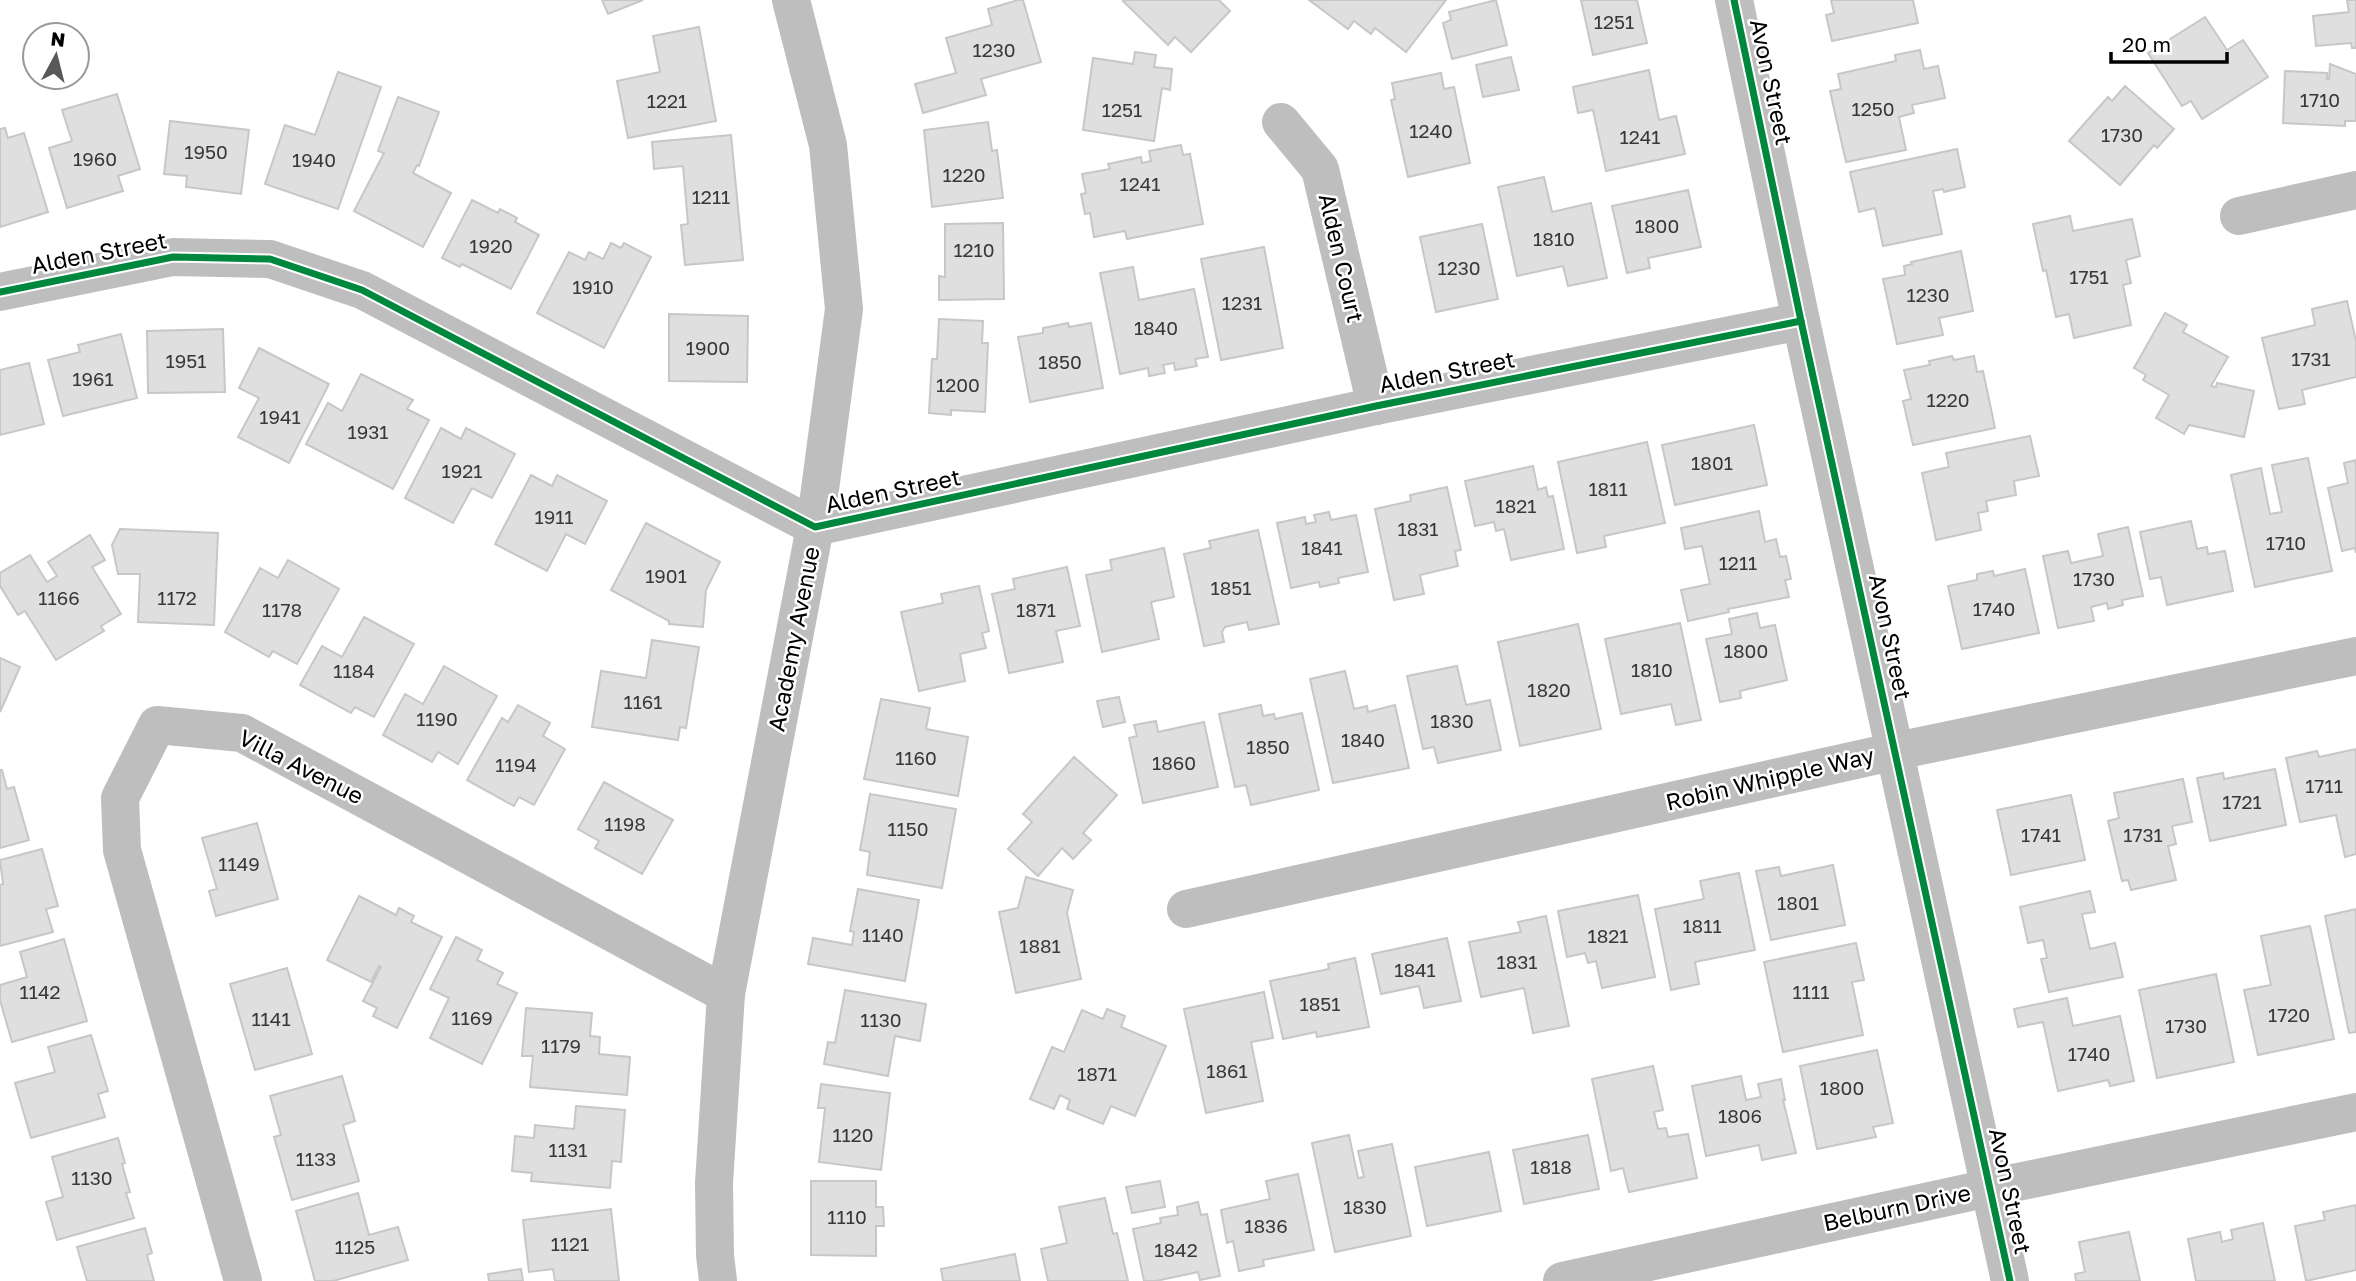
<svg xmlns="http://www.w3.org/2000/svg" width="2356" height="1281" font-family="'Golos Text',sans-serif">
<style>
.building{fill:#dfdfdf;stroke:#c7c7c7;stroke-width:2}
.lines{fill:none;stroke-linecap:round;stroke-linejoin:round}
.minor{stroke:#bebebe;stroke-width:38}
.cycleway-casing{stroke:#fff;stroke-width:11}
.cycleway{stroke:#00873e;stroke-width:7}
.labels{text-anchor:middle;stroke-width:5;stroke-linejoin:round;paint-order:stroke}
.number-label{font-size:19px;fill:#383838}
.street-label{font-size:23px;fill:#000;stroke:#fff}
</style>
<rect width="100%" height="100%" fill="#fff"/>
<!-- building -->
<g class="building">
<path d="M602,0h41l-35,14z"/>
<path d="M1018,0h5l18,62 -60,17 5,16 -63,18 -8,-29 41,-11 -10,-35 46,-13 -4,-16z"/>
<path d="M1124,0h95l11,11 -39,41 -16,-15 -7,8 -45,-44z"/>
<path d="M1309,0h137l-40,52 -31,-24 -4,6 -17,-13 -6,8z"/>
<path d="M1496,0l11,45 -55,14 -9,-36 8,-3 -2,-8z"/>
<path d="M1581,0h56l10,43 -54,12z"/>
<path d="M1831,0h82l5,23 -86,18 -6,-26 8,-2z"/>
<path d="M2347,0h9v48h-4l-1,-5 -35,3 -3,-30 36,-4z"/>
<path d="M2205,17l22,33 16,-10 25,37 -66,42 -11,-18 -9,5 -34,-53z"/>
<path d="M699,27l17,94 -88,17 -11,-57 43,-9 -7,-36z"/>
<path d="M1920,50l4,19 14,-3 7,32 -33,7 2,8 -15,4 7,33 -60,12 -16,-71 11,-2 -3,-15 58,-13 -1,-6z"/>
<path d="M1135,52l21,3 -2,12 18,2 -2,21 -8,-2 -8,53 -71,-11 10,-72 40,6z"/>
<path d="M1511,57l8,33 -36,7 -7,-32z"/>
<path d="M2330,64l26,10v47h-11v5l-62,-3 2,-52 42,2v6h2z"/>
<path d="M1649,70l10,50 17,-4 9,38 -79,17 -13,-61 -15,3 -5,-26z"/>
<path d="M338,72l43,15 -43,122 -73,-25 20,-59 30,10z"/>
<path d="M1441,73l3,16 10,-2 16,76 -62,14 -17,-77 4,-1 -3,-16z"/>
<path d="M2125,86l49,43 -17,19 -3,-3 -34,40 -51,-44 39,-44 4,4z"/>
<path d="M117,94l23,75 -22,7 5,15 -56,17 -18,-60 23,-7 -10,-31z"/>
<path d="M398,97l41,15 -20,54 -2,-1 -4,8 38,20 -28,54 -69,-36 30,-58 -6,-2z"/>
<path d="M170,121l79,9 -8,64 -55,-7 1,-11 -23,-2z"/>
<path d="M988,122l4,29 5,-1 6,48 -71,9 -8,-77z"/>
<path d="M5,128l3,10 16,-5 24,79 -48,15v-98z"/>
<path d="M731,135l12,125 -58,5 -4,-40 7,-1 -5,-58 -29,3 -2,-27z"/>
<path d="M1181,145l2,10 7,-1 13,70 -76,15 -2,-8 -31,6 -4,-24 -5,1 -4,-20 5,-1 -4,-19 28,-5 -2,-5 33,-7 1,6 9,-2 -2,-10z"/>
<path d="M1957,149l8,38 -21,5 -1,-3 -10,2 9,43 -59,12 -8,-38 -16,4 -9,-40z"/>
<path d="M1544,177l8,35 39,-9 16,75 -39,8 -5,-20 -46,10 -19,-89z"/>
<path d="M1688,190l13,57 -53,11 2,10 -23,5 -15,-67z"/>
<path d="M472,200l26,13 2,-4 17,9 -2,4 24,13 -28,54 -49,-25 -2,3 -18,-9z"/>
<path d="M2070,216l3,15 59,-12 8,37 -14,4 5,23 -8,2 8,40 -57,13 -5,-24 -13,3 -10,-47 -3,1 -10,-47z"/>
<path d="M1003,223l1,76 -65,1v-24l6,1v-53z"/>
<path d="M1482,224l16,75 -62,13 -16,-75z"/>
<path d="M611,243l10,5 3,-5 27,14 -47,91 -67,-35 32,-61 16,8 4,-8 14,7z"/>
<path d="M1264,247l19,101 -62,12 -20,-101z"/>
<path d="M1961,251l12,60 -34,7 4,17 -46,9 -14,-65 22,-4 -1,-9 8,-2 -1,-2z"/>
<path d="M1133,267l6,33 55,-11 14,68 -13,2 2,7 -22,4 -1,-7 -11,2 2,8 -16,3 -1,-8 -28,6 -20,-101z"/>
<path d="M2347,301l9,40v36l-54,13 3,14 -26,5 -17,-71 53,-13 -3,-16z"/>
<path d="M2165,313l22,12 -4,7 45,25 -17,29 5,1 1,-4 37,8 -10,46 -55,-12 -5,9 -28,-16 13,-23 -26,-15 3,-5 -12,-7z"/>
<path d="M669,314l79,2 -1,66 -78,-1z"/>
<path d="M939,319l44,2 -1,22h6l-3,69 -34,-2v5l-22,-2 3,-54h5z"/>
<path d="M1068,323l1,4 22,-4 12,65 -73,14 -12,-65 25,-4v-5z"/>
<path d="M223,329l2,63 -77,1 -1,-62z"/>
<path d="M121,334l16,64 -74,18 -15,-56 32,-8 -2,-7z"/>
<path d="M259,348l70,36 -40,79 -51,-26 21,-39 -20,-10z"/>
<path d="M1952,356l2,4 20,-4 3,16 6,-1 12,57 -82,17 -10,-44 8,-2 -7,-29 26,-5 -1,-4z"/>
<path d="M29,363l15,61 -44,11v-65z"/>
<path d="M361,374l52,26 -6,9 22,11 -36,69 -87,-45 22,-41 14,8z"/>
<path d="M1754,425l13,60 -92,20 -13,-60z"/>
<path d="M441,428l20,11 5,-11 49,26 -23,44 -20,-10 -19,35 -48,-25z"/>
<path d="M2030,436l9,40 -25,5 2,14 -30,6 2,10 -10,2 3,17 -45,10 -14,-67 27,-6 -3,-14z"/>
<path d="M1647,442l18,81 -61,13 2,11 -29,6 -19,-91z"/>
<path d="M2308,458l24,113 -77,16 -24,-112 30,-7 9,46 12,-2 -10,-47z"/>
<path d="M2356,460v93l-1,-5 -13,3 -14,-63 20,-5 -4,-20z"/>
<path d="M1533,466l5,24 8,-3 2,10 5,-1 11,53 -53,11 -7,-31 -8,2 -2,-9 -19,4 -10,-45z"/>
<path d="M531,475l21,11 5,-11 50,26 -22,43 -19,-10 -19,37 -52,-27z"/>
<path d="M1447,487l14,63 -6,1 3,15 -38,9 4,19 -30,6 -19,-91 36,-8 -1,-6z"/>
<path d="M1759,511l6,31 11,-3 4,18 6,-1 5,23 -6,1 4,17 -61,12 1,3 -41,9 -7,-31 29,-6 -8,-38 -17,3 -4,-21z"/>
<path d="M1329,512l2,8 25,-5 12,57 -30,6 1,5 -19,4 -1,-5 -28,6 -14,-65 28,-6 1,7 10,-2 -2,-7z"/>
<path d="M2191,521l6,28 10,-2 1,7 17,-3 8,40 -66,14 -6,-28 -11,2 -10,-47z"/>
<path d="M646,523l74,39 -14,28 -3,37 -34,-3v-3l-58,-31z"/>
<path d="M2128,527l15,69 -21,4 1,5 -15,4 -1,-6 -16,4 3,14 -36,7 -15,-72 25,-5 3,12 32,-7 -5,-22z"/>
<path d="M120,529l98,4 -4,92 -76,-3 2,-48h-22l-6,-29z"/>
<path d="M1258,530l21,94 -30,6 -2,-8 -22,5 -3,5 2,10 -20,4 -20,-92 27,-6 -2,-7z"/>
<path d="M90,535l15,25 -13,7 29,47 -20,12 3,5 -48,29 -31,-49 -7,4 -18,-29v-13l30,-18 17,27 10,-6 -9,-14z"/>
<path d="M1164,548l10,49 -23,5 8,37 -57,13 -16,-77 26,-5 -2,-10z"/>
<path d="M288,560l51,29 -42,75 -24,-13 -4,6 -44,-25 35,-64 18,10z"/>
<path d="M1067,567l13,59 -24,5 7,31 -54,11 -17,-79 23,-5 -2,-10z"/>
<path d="M2025,569l14,64 -77,16 -14,-63 29,-6v-6l16,-3 1,5z"/>
<path d="M979,586l10,45 -7,2 4,15 -26,6 5,27 -46,10 -18,-79 42,-9 -2,-9z"/>
<path d="M1757,613l3,15 15,-3 12,55 -47,11 1,7 -21,4 -14,-63 26,-5 -3,-15z"/>
<path d="M364,617l50,27 -40,73 -19,-10 -4,6 -51,-28 22,-39 20,11z"/>
<path d="M1680,623l21,97 -25,5 -5,-21 -50,10 -16,-75z"/>
<path d="M1578,624l23,105 -81,17 -22,-104z"/>
<path d="M652,640l47,7 -13,81 -6,-1 -2,13 -86,-13 9,-56 45,7z"/>
<path d="M0,658l20,9 -20,45z"/>
<path d="M444,666l53,30 -39,68 -20,-12 -6,10 -49,-27 22,-41 18,10z"/>
<path d="M1457,666l9,39 24,-5 11,50 -63,13 -4,-16 -11,2 -16,-73z"/>
<path d="M1345,671l9,38 13,-3 1,6 27,-7 14,63 -76,15 -23,-104z"/>
<path d="M1119,697l6,25 -22,5 -6,-26z"/>
<path d="M881,699l49,9 -4,21 42,8 -10,59 -94,-17z"/>
<path d="M518,705l32,18 -7,13 22,13 -31,56 -15,-8 -5,9 -47,-26 35,-62 6,4z"/>
<path d="M1261,705l2,11 11,-2 1,5 27,-6 17,77 -68,15 -5,-20 -11,2 -16,-73z"/>
<path d="M1156,721l2,11 46,-10 14,65 -75,16 -14,-65 8,-2 -3,-11z"/>
<path d="M2356,749v105l-11,3 -9,-42 -36,7 -14,-64 31,-7 2,6z"/>
<path d="M1074,757l43,38 -34,38 8,7 -18,19 -11,-11 -24,28 -30,-27 24,-27 -9,-8z"/>
<path d="M2275,769l11,56 -76,16 -13,-63 26,-5 1,6z"/>
<path d="M0,770h2l5,19 7,-2 15,53 -29,8z"/>
<path d="M2183,779l9,43 -20,4 4,18 -8,2 8,34 -45,10 -3,-10 -6,1 -14,-60 11,-3 -5,-25z"/>
<path d="M604,782l69,38 -31,54 -47,-26 4,-7 -21,-12z"/>
<path d="M870,794l86,15 -14,79 -75,-13 3,-23 -10,-2z"/>
<path d="M2071,795l14,65 -74,15 -14,-65z"/>
<path d="M257,823l21,76 -62,17 -7,-25 8,-2 -15,-51z"/>
<path d="M42,849l16,57 -12,3 7,23 -53,14v-61l3,-1 -3,-24z"/>
<path d="M1833,865l12,60 -74,15 -15,-69 23,-4 2,9z"/>
<path d="M1739,873l16,77 -60,12 4,22 -28,6 -16,-81 49,-10 -4,-18z"/>
<path d="M1026,877l47,13 -6,23 14,66 -65,14 -17,-81 19,-4z"/>
<path d="M858,889l61,11 -14,81 -97,-17 5,-26 39,7 2,-13 -4,-1z"/>
<path d="M2090,891l5,21 -13,2 8,35 25,-6 8,34 -74,15 -8,-33 6,-1 -4,-18 -15,3 -8,-36z"/>
<path d="M1638,895l17,82 -53,11 -6,-27 -8,2 -3,-10 -18,4 -9,-46z"/>
<path d="M359,896l37,19 3,-7 15,8 -3,6 31,15 -45,91 -24,-12 4,-8 -14,-7 18,-34 -2,-1 -8,16 -44,-22z"/>
<path d="M2356,909v123l-7,1 -24,-117z"/>
<path d="M1546,916l23,110 -36,7 -9,-45 -43,9 -12,-55 52,-10 -3,-10z"/>
<path d="M2310,926l24,113 -76,16 -14,-65 27,-5 -10,-49z"/>
<path d="M456,937l26,13 -5,10 26,13 -6,11 20,9 -35,71 -52,-26 19,-40 -19,-9z"/>
<path d="M1447,938l14,63 -37,7 -5,-22 -38,8 -9,-40z"/>
<path d="M64,939l23,82 -75,21 -12,-42v-15l27,-8 -7,-25z"/>
<path d="M1856,943l8,37 -12,2 11,53 -80,17 -19,-90z"/>
<path d="M1355,958l14,69 -52,10 -1,-5 -33,7 -13,-58 59,-12 -1,-5z"/>
<path d="M287,968l25,86 -57,16 -25,-86z"/>
<path d="M2216,974l18,88 -77,16 -18,-88z"/>
<path d="M845,990l81,14 -6,37 -25,-5 -7,40 -64,-12 4,-22 7,1z"/>
<path d="M1264,992l9,46 -22,4 12,59 -57,12 -22,-104z"/>
<path d="M2067,998l6,28 47,-10 14,65 -24,5 -2,-6 -50,11 -15,-69 -25,5 -4,-18z"/>
<path d="M526,1008l66,5 -2,23 10,1 -1,17 31,3 -3,38 -97,-8 3,-31h-11z"/>
<path d="M1107,1009l18,7 -4,11 45,19 -31,70 -24,-10 -8,18 -36,-15 3,-9 -10,-5 -6,14 -24,-10 22,-52 12,5 18,-42 21,9z"/>
<path d="M91,1035l17,56 -10,3 7,23 -74,21 -16,-55 40,-11 -7,-25z"/>
<path d="M1877,1050l16,73 -20,4 3,10 -59,12 -17,-83z"/>
<path d="M1653,1066l10,44 -9,2 4,17 8,-1 2,9 20,-3 9,44 -68,14 -6,-24 -12,3 -19,-92z"/>
<path d="M342,1076l13,45 -12,4 16,56 -67,19 -18,-63 7,-2 -11,-39z"/>
<path d="M1741,1076l5,24 15,-3 -3,-13 23,-5 4,21h-2l13,53 -34,7 -3,-15 -53,11 -14,-70z"/>
<path d="M821,1084l69,9 -9,77 -62,-8 6,-54h-7z"/>
<path d="M576,1106l49,4 -4,52 -9,-1 -2,27 -79,-7 1,-8 -20,-2 3,-35 19,2 1,-13 39,4z"/>
<path d="M1349,1135l9,43 6,-1 -6,-26 34,-7 19,92 -76,16 -23,-109z"/>
<path d="M1588,1135l11,54 -75,15 -11,-54z"/>
<path d="M118,1138l7,25 -3,1 8,28 -4,1 8,25 -77,22 -11,-38 17,-5 -11,-40z"/>
<path d="M1489,1152l12,59 -74,15 -12,-59z"/>
<path d="M1298,1174l16,76 -51,10 1,6 -25,5 -6,-30 -6,2 -6,-33 49,-11 -4,-18z"/>
<path d="M811,1181h65v26h7l1,19h-8v30l-65,-1z"/>
<path d="M1160,1181l5,26 -33,6 -6,-26z"/>
<path d="M358,1193l11,42 29,-8 10,33 -75,21h-18l-19,-70z"/>
<path d="M1105,1198l8,36 4,-1 11,48h-80l-7,-32 26,-6 -8,-36z"/>
<path d="M1198,1202l3,13 6,-1 13,62 -20,4 -2,-8 -42,9h-12l-11,-52 28,-6 -1,-5 18,-3 -1,-8z"/>
<path d="M2356,1205v65l-50,11 -11,-55 30,-6 -2,-8z"/>
<path d="M611,1209l8,72h-64l-2,-12 -24,3 -6,-52z"/>
<path d="M2263,1223l12,58h-79l-8,-42 32,-7 2,10 11,-3 -2,-9z"/>
<path d="M145,1228l7,25 -5,2 7,26h-67l-10,-34z"/>
<path d="M2129,1232l11,49h-64l-1,-7 10,-2 -6,-30z"/>
<path d="M1015,1254l5,27h-77l-2,-12z"/>
<path d="M521,1269l2,12h-34l-1,-7z"/>
</g>
<g class="lines">
<!-- minor -->
<g class="minor">
<path d="M1734,0l67,321 209,960"/>
<path d="M1281,122l39,47 56,237"/>
<path d="M2239,216l117,-26"/>
<path d="M0,292l173,-35 97,2 92,31 453,237 561,-121 425,-85"/>
<path d="M1186,909l710,-158 460,-95"/>
<path d="M243,1281l-121,-431 -2,-52 37,-73 85,8 484,261"/>
<path d="M718,1281l-3,-26 -1,-72 12,-189 89,-467 29,-218 -16,-164 -37,-145"/>
<path d="M1562,1281l427,-93 367,-76"/>
</g>
<!-- cycleway casing -->
<g class="cycleway-casing">
<g id="cycleway">
<path d="M1734,0l67,321 209,960"/>
<path d="M0,292l173,-35 97,2 92,31 453,237 561,-121 425,-85"/>
</g>
</g>
<!-- cycleway -->
<use href="#cycleway" class="cycleway"/>
</g>
<g class="labels">
<!-- number labels -->
<g class="number-label">
<text x="1614" y="29">1251</text>
<text x="994" y="57">1230</text>
<text x="2320" y="107">1710</text>
<text x="667" y="108">1221</text>
<text x="1873" y="116">1250</text>
<text x="1122" y="117">1251</text>
<text x="1431" y="138">1240</text>
<text x="2122" y="142">1730</text>
<text x="1640" y="144">1241</text>
<text x="206" y="159">1950</text>
<text x="95" y="166">1960</text>
<text x="314" y="167">1940</text>
<text x="964" y="182">1220</text>
<text x="1140" y="191">1241</text>
<text x="711" y="204">1211</text>
<text x="1657" y="233">1800</text>
<text x="1554" y="246">1810</text>
<text x="491" y="253">1920</text>
<text x="974" y="257">1210</text>
<text x="1459" y="275">1230</text>
<text x="2089" y="284">1751</text>
<text x="593" y="294">1910</text>
<text x="1928" y="302">1230</text>
<text x="1242" y="310">1231</text>
<text x="1156" y="335">1840</text>
<text x="708" y="355">1900</text>
<text x="2311" y="366">1731</text>
<text x="186" y="368">1951</text>
<text x="1060" y="369">1850</text>
<text x="93" y="386">1961</text>
<text x="958" y="392">1200</text>
<text x="1948" y="407">1220</text>
<text x="280" y="424">1941</text>
<text x="368" y="439">1931</text>
<text x="1712" y="470">1801</text>
<text x="462" y="478">1921</text>
<text x="1608" y="496">1811</text>
<text x="1516" y="513">1821</text>
<text x="554" y="524">1911</text>
<text x="1418" y="536">1831</text>
<text x="2286" y="550">1710</text>
<text x="1322" y="555">1841</text>
<text x="1738" y="570">1211</text>
<text x="666" y="583">1901</text>
<text x="2094" y="586">1730</text>
<text x="1231" y="595">1851</text>
<text x="59" y="605">1166</text>
<text x="177" y="605">1172</text>
<text x="1994" y="616">1740</text>
<text x="282" y="617">1178</text>
<text x="1036" y="617">1871</text>
<text x="1746" y="658">1800</text>
<text x="1652" y="677">1810</text>
<text x="354" y="678">1184</text>
<text x="1549" y="697">1820</text>
<text x="643" y="709">1161</text>
<text x="437" y="726">1190</text>
<text x="1452" y="728">1830</text>
<text x="1363" y="747">1840</text>
<text x="1268" y="754">1850</text>
<text x="916" y="765">1160</text>
<text x="1174" y="770">1860</text>
<text x="516" y="772">1194</text>
<text x="2324" y="793">1711</text>
<text x="2242" y="809">1721</text>
<text x="625" y="831">1198</text>
<text x="908" y="836">1150</text>
<text x="2041" y="842">1741</text>
<text x="2143" y="842">1731</text>
<text x="239" y="871">1149</text>
<text x="1798" y="910">1801</text>
<text x="1702" y="933">1811</text>
<text x="883" y="942">1140</text>
<text x="1608" y="943">1821</text>
<text x="1040" y="953">1881</text>
<text x="1517" y="969">1831</text>
<text x="1415" y="977">1841</text>
<text x="40" y="999">1142</text>
<text x="1811" y="999">1111</text>
<text x="1320" y="1011">1851</text>
<text x="2289" y="1022">1720</text>
<text x="472" y="1025">1169</text>
<text x="271" y="1026">1141</text>
<text x="881" y="1027">1130</text>
<text x="2186" y="1033">1730</text>
<text x="561" y="1053">1179</text>
<text x="2089" y="1061">1740</text>
<text x="1227" y="1078">1861</text>
<text x="1097" y="1081">1871</text>
<text x="1842" y="1095">1800</text>
<text x="1740" y="1123">1806</text>
<text x="853" y="1142">1120</text>
<text x="568" y="1157">1131</text>
<text x="316" y="1166">1133</text>
<text x="1551" y="1174">1818</text>
<text x="92" y="1185">1130</text>
<text x="1365" y="1214">1830</text>
<text x="847" y="1224">1110</text>
<text x="1266" y="1233">1836</text>
<text x="570" y="1251">1121</text>
<text x="355" y="1254">1125</text>
<text x="1176" y="1257">1842</text>
</g>
<!-- street labels -->
<g class="street-label">
<text transform="translate(1771 82) rotate(78)" y="8">Avon Street</text>
<text transform="translate(99 253) rotate(-11)" y="8">Alden Street</text>
<text transform="translate(1341 258) rotate(77)" y="8">Alden Court</text>
<text transform="translate(1447 372) rotate(-11)" y="8">Alden Street</text>
<text transform="translate(893 491) rotate(-12)" y="8">Alden Street</text>
<text transform="translate(1890 637) rotate(78)" y="8">Avon Street</text>
<text transform="translate(794 639) rotate(-79)" y="8">Academy Avenue</text>
<text transform="translate(301 767) rotate(27)" y="8">Villa Avenue</text>
<text transform="translate(1770 779) rotate(-13)" y="8">Robin Whipple Way</text>
<text transform="translate(2010 1191) rotate(78)" y="8">Avon Street</text>
<text transform="translate(1897 1208) rotate(-12)" y="8">Belburn Drive</text>
</g>
</g>
<!-- north arrow -->
<g transform="translate(56 56) rotate(7)"><circle r="33" fill="#ffffff" stroke="#999999" stroke-width="2"/>
<path d="M0-5L12 26L0 18L-12 26Z" fill="#595959"/>
<text y="-10" font-size="19" font-weight="bold" text-anchor="middle" fill="#000000">N</text>
</g>
<!-- scale -->
<path d="M2111 52v10h116v-10" fill="none" stroke="#000000" stroke-width="3.5"/>
<text x="2122" y="52" font-size="21" fill="#000000" stroke="#ffffff" stroke-width="5" paint-order="stroke">20 m</text>
</svg>
